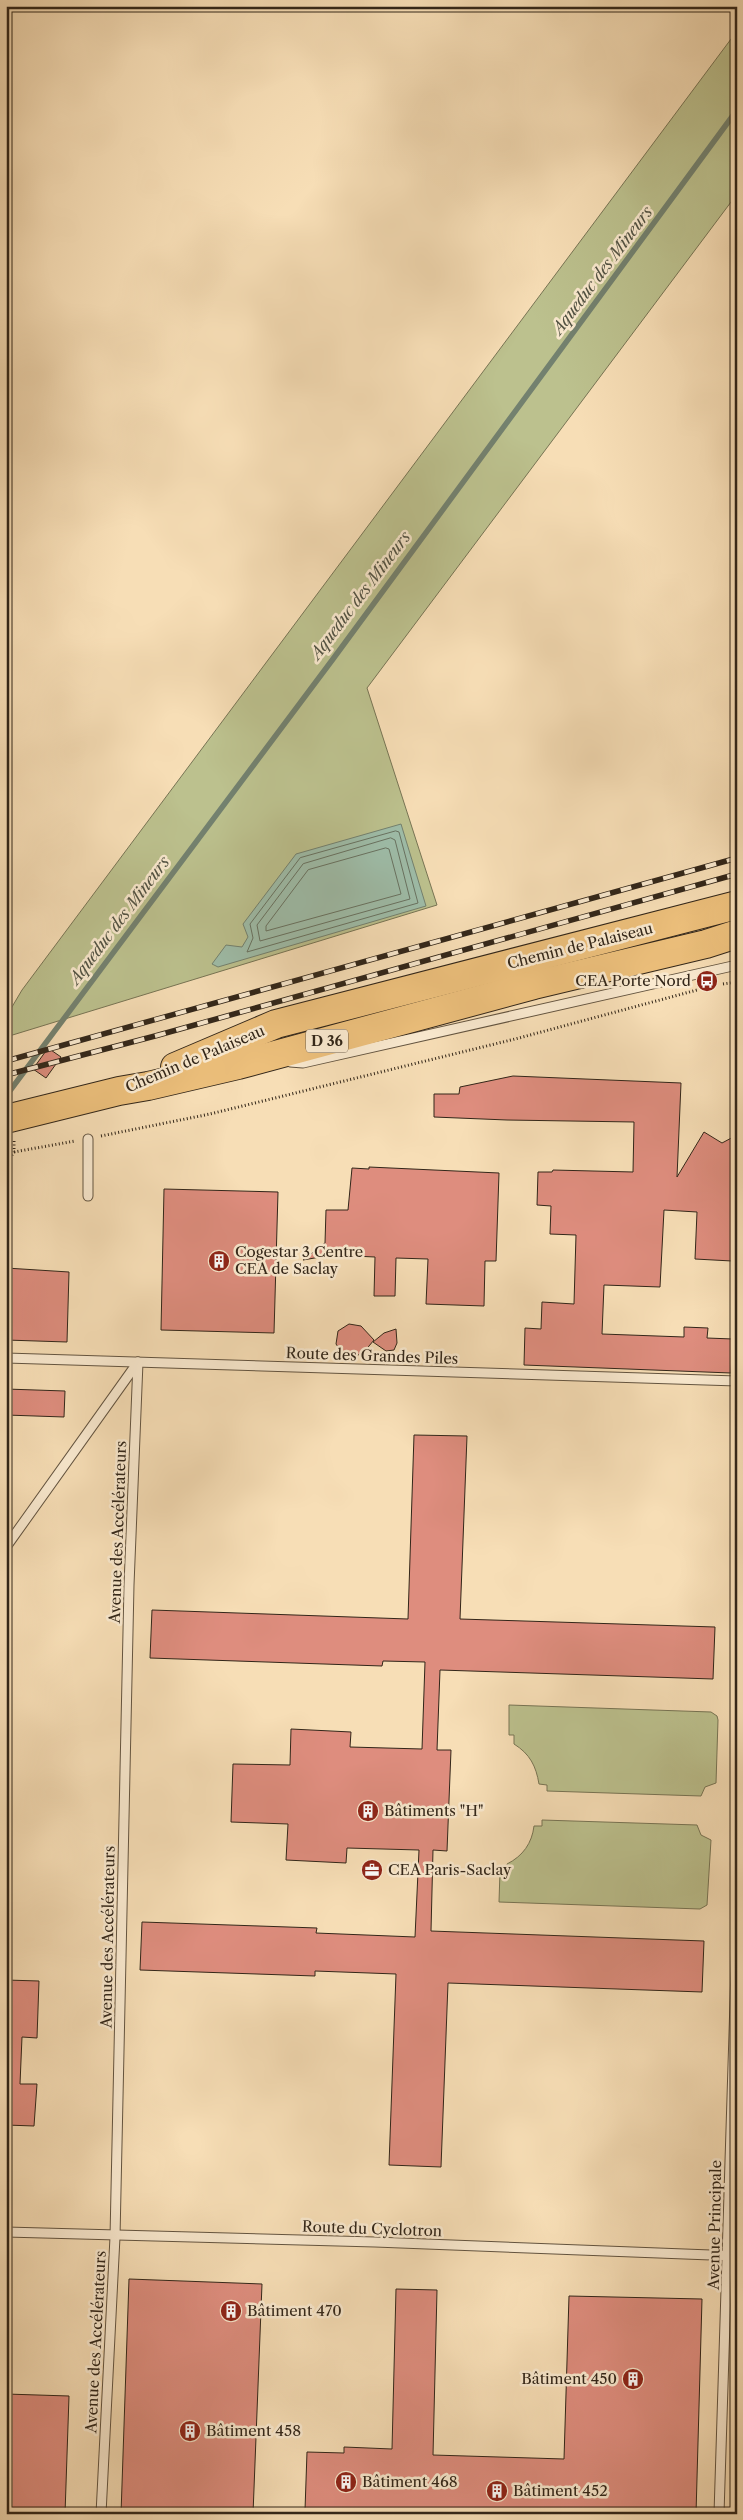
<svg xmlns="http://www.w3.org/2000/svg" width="743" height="2520" font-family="'Libre Caslon Text',serif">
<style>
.green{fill:#bcc18e;stroke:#777454}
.water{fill:#9ebda9;stroke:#73816f}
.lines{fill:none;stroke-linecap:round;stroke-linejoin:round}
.shore{stroke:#687261;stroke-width:1}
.stream{stroke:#73816f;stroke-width:5.5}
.building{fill:#de8d7e;stroke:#322619}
.lane-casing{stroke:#635440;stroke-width:11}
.primary-casing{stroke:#322619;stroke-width:30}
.path{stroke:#322619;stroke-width:3;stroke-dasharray:1 2.5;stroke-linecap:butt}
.lane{stroke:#faead0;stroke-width:9}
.primary{stroke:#ecbf7b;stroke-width:28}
.rail-casing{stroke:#322619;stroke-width:5.5}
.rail{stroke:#faead0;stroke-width:4;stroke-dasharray:11;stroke-linecap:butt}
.labels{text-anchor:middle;stroke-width:5;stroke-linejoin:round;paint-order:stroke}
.shield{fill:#faead0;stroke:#6e6150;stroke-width:1}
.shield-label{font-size:14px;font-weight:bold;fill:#322619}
.street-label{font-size:15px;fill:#322619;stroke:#faead0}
.poi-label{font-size:15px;fill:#322619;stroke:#faead0;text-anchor:start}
.water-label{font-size:16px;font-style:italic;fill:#525344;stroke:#faead0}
</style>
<rect width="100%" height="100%" fill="#f7deb6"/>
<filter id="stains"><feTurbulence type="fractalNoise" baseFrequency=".004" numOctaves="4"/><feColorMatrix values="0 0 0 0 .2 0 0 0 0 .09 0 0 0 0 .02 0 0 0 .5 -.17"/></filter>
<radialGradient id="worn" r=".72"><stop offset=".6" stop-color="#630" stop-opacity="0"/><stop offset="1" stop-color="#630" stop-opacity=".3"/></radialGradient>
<!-- green -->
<g class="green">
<path d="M737,31v163l-370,494 70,217 -431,132v-20l16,-27z"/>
<path d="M509,1705l202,7 6,4 1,4 -2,63 -11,4 -4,9 -154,-5v-6l-8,-1c-3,-18 -9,-30 -25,-40v-9h-5z"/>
<path d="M542,1820l155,5 4,10 10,5 -4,65 -7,4 -201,-7 1,-31h6l1,-7c16,-8 25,-21 27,-38h8z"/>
</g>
<!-- water -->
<path class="water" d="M401,824l25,82 -208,61 -6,-3 14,-19 16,2 6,-10 -5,-13 53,-70z"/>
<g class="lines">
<!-- shore -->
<g class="shore">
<path d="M396,831l3,1 19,71 -171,49 6,-14 -3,-14 50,-66z"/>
<path d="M391,838l4,2 15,59 -150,42 -3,-16 46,-61z"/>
<path d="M386,848l3,1 12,45 -135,37v-5l42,-56z"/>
</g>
<!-- stream -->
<path class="stream" d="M6,1096l327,-437 404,-549"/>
</g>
<!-- building -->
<g class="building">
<path d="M48,1048l13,9 -15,21 -13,-9z"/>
<path d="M513,1076l168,7 -4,94 27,-45 18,11 15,-8 -5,126 -37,-2 2,-47 -33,-2 -4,77 -56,-2 -2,49 82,3v-10l24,1 -1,10 26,1 -2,34 -207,-8 1,-37 16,1 1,-27 32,2 2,-69 -26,-1 1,-28 -14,-1 1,-33h14l1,-2 80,2 1,-50 -127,-2 -73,-3v-23h25l1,-7z"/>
<path d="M369,1167l130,6 -3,88h-11l-1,45 -58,-2 2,-45 -32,-1 -1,38h-21l1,-39 -43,-2 -29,5 22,-17 1,-33h22l4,-42 17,1z"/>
<path d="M164,1189l114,3 -4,141 -113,-3z"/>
<path d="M6,1268l63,4 -2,70 -61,-2z"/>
<path d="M349,1324l12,2 13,14 -10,12 -8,4 -13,-2 -7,-10 2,-13z"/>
<path d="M396,1329l1,14 -3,7 -8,1 -13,-9 11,-9z"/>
<path d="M6,1389l59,2 -1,26 -58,-2z"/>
<path d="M414,1435l53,1 -7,183 255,8 -2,52 -273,-9 -3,80h14l-4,101 -14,-1 -2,81 273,10 -2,51 -254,-9 -7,184 -52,-2 7,-191 -81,-3v5l-175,-6 2,-48 175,6 -1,5 99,4 4,-87 -72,-2 -1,15 -60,-3 2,-36 -57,-2 2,-58 57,1 1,-36 60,3 -1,15 72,2 3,-87 -42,-1 -1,5 -232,-8 2,-48 256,9z"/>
<path d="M6,1980l33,1 -2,57 -15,-1 -2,47h17l-3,42 -28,-1z"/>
<path d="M129,2279l133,5 -9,230h-132z"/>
<path d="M396,2289l41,1 -4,165 131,4 5,-163 133,3 -6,215h-312l-79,-4 2,-58 37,1v-6l48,2z"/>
<path d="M6,2394l63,2 -4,118h-59z"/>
</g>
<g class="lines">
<!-- lane casing -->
<g class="lane-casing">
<g id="lane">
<path d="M290,1062l13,1 434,-98"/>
<path d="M88,1139v57"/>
<path d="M6,1358l731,23"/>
<path d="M6,1547l132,-185"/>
<path d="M6,2232l369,10 362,14"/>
<path d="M101,2514l14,-277 14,-652 9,-223"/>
<path d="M719,2514l18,-577"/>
</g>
</g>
<!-- primary casing -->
<g class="primary-casing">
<g id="primary">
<path d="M175,1067l101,-43 461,-119"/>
<path d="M6,1119l113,-28 29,-5 90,-21 296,-80 172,-41 31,-10"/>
</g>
</g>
<!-- path -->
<g class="path">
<path d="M723,984l14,-2"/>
<path d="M101,1136l109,-22 309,-76 178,-48"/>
<path d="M14,1152l61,-11"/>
<path d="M6,1164l8,-12v-12"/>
</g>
<!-- lane -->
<use href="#lane" class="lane"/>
<!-- primary -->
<use href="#primary" class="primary"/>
<!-- rail casing -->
<g class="rail-casing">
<g id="rail">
<path d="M6,1061l731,-203"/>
<path d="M6,1075l149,-39 582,-162"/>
</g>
</g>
<!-- rail -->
<use href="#rail" class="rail"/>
</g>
<!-- icons -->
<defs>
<g id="bus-disc" transform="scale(1.125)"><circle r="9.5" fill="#8f2418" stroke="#faead0"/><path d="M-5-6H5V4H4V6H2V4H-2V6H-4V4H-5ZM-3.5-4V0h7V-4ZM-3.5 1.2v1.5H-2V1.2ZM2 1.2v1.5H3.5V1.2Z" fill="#fff"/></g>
<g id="building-disc" transform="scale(1.125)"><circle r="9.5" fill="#8f2418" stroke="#faead0"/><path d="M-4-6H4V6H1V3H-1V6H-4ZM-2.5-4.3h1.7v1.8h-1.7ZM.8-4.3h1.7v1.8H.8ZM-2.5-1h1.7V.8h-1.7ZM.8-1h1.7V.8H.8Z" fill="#fff"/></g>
<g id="office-disc" transform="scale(1.125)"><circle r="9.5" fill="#8f2418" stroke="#faead0"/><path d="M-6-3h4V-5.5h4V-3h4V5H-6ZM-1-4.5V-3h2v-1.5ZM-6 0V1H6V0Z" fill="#fff"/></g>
</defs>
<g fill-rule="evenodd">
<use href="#bus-disc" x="707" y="981"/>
<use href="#building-disc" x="219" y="1261"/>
<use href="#building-disc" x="368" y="1811"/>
<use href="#office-disc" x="372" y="1870"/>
<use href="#building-disc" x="231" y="2311"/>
<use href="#building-disc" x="633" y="2379"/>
<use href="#building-disc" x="190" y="2431"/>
<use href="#building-disc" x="346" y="2482"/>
<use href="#building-disc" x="497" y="2491"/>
</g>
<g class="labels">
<!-- shield labels -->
<rect class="shield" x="306" y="1029.5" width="42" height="23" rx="4"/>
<g class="shield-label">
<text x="327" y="1046">D 36</text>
</g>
<!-- street labels -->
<g class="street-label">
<text transform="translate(580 946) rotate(-14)" y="5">Chemin de Palaiseau</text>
<text transform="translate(195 1059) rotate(-23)" y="5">Chemin de Palaiseau</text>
<text transform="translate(372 1356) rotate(2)" y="5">Route des Grandes Piles</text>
<text transform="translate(118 1532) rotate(-88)" y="5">Avenue des Accélérateurs</text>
<text transform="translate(108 1937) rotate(-89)" y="5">Avenue des Accélérateurs</text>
<text transform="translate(715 2225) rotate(-89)" y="5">Avenue Principale</text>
<text transform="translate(372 2229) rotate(2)" y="5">Route du Cyclotron</text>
<text transform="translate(96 2342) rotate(-87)" y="5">Avenue des Accélérateurs</text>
</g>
<!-- poi labels -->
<g class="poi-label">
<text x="691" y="986" text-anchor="end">CEA Porte Nord</text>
<text x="235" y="1257">Cogestar 3 Centre<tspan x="235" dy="17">CEA de Saclay</tspan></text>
<text x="384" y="1816">Bâtiments "H"</text>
<text x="388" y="1875">CEA Paris-Saclay</text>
<text x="247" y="2316">Bâtiment 470</text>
<text x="617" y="2384" text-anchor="end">Bâtiment 450</text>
<text x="206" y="2436">Bâtiment 458</text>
<text x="362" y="2487">Bâtiment 468</text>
<text x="513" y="2496">Bâtiment 452</text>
</g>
<!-- water labels -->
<g class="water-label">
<text transform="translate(602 270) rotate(-53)" y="6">Aqueduc des Mineurs</text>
<text transform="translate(360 595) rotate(-53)" y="6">Aqueduc des Mineurs</text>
<text transform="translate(119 920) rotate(-53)" y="6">Aqueduc des Mineurs</text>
</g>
</g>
<!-- margin -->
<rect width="743" height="2520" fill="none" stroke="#f7deb6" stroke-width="25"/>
<rect x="8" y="8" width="728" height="2505" fill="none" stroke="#322619" stroke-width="2.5"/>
<rect x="12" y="12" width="718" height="2495" fill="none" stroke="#322619"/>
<rect width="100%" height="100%" filter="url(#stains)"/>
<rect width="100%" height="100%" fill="url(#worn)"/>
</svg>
